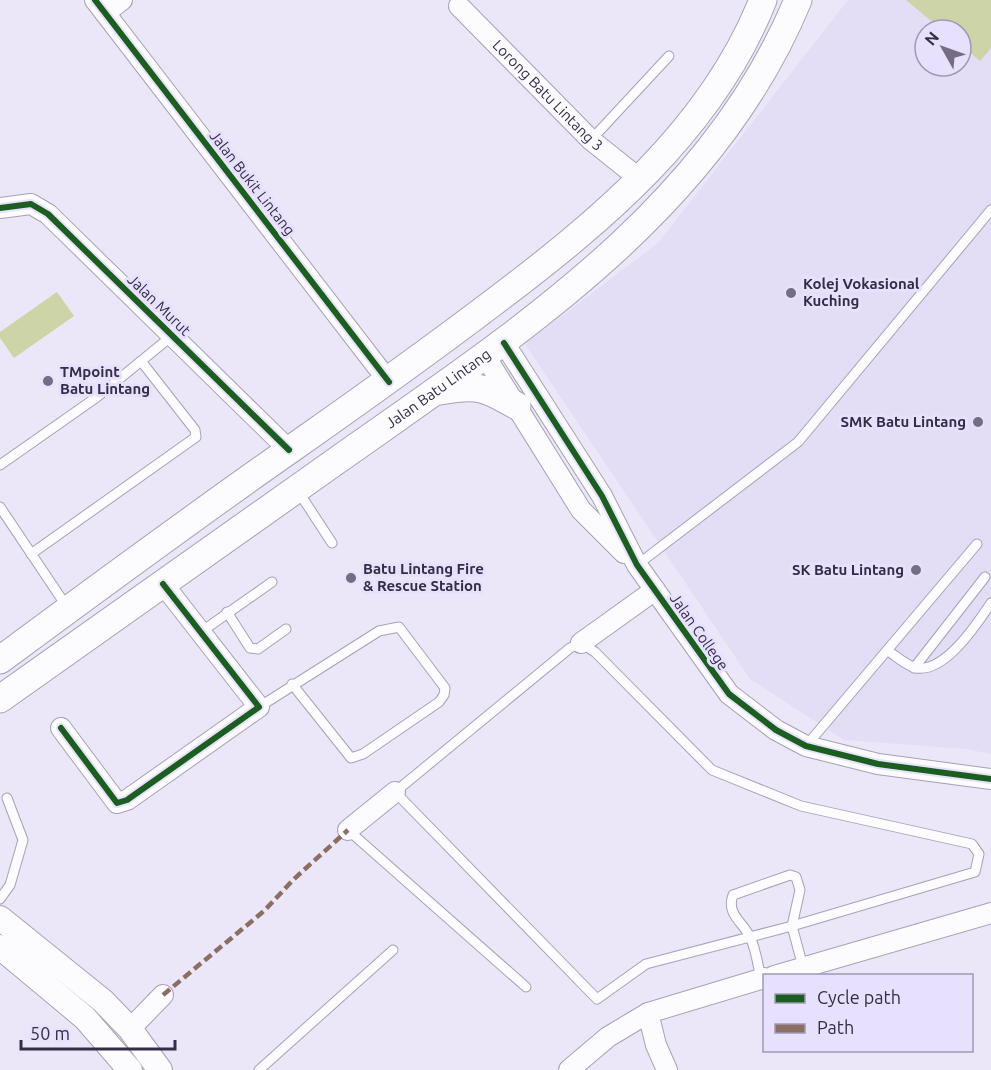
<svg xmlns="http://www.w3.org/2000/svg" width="991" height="1070" font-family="Ubuntu,sans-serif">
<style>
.built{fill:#e4ddf6;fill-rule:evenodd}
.green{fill:#cdd4a8}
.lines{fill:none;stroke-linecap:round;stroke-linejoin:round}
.service-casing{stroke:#a7a1b5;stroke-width:11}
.minor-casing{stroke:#a7a1b5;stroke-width:22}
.tertiary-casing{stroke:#a7a1b5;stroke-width:26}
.secondary-casing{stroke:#a7a1b5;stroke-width:29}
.service{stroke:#fcfbfe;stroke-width:9}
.minor{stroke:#fcfbfe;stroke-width:20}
.tertiary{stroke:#fcfbfe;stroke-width:24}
.secondary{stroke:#fcfbfe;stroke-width:27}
.quiet{stroke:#8d6e63;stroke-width:4.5;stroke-dasharray:9 4.5;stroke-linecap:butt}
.cycleway-casing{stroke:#e8e1fe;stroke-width:10}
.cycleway{stroke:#1b5e20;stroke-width:6}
.poi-dot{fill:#756d86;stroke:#e8e1fe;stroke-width:2}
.labels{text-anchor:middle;stroke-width:6;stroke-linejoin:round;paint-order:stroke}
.street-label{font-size:15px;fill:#352c48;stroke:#e8e1fe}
.poi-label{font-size:15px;font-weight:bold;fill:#352c48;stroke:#e8e1fe;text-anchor:start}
</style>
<rect width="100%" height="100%" fill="#ece7f8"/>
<!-- built -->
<path class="built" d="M848,0h143v754l-26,-5 -121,-9 -94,-61 -225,-335 133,-101zM925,30h36v36h-36z"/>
<!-- green -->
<g class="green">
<path d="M906,0h85v48l-11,13 -19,-16v-15h-19z"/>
<path d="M57,292l17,24 -60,42 -14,-20v-6z"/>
</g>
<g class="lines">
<!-- service casing -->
<g class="service-casing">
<g id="service">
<path d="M591,140l78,-84"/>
<path d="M0,465l97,-68 76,-62"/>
<path d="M298,491l34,52"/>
<path d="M0,507l67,100"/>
<path d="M31,554l165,-117 -1,-7 -54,-69"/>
<path d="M637,565l161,-123 193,-232"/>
<path d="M227,612l23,36 8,1 28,-20"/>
<path d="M201,632l71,-50"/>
<path d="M581,643l14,9 117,118 89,36 171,38 7,10 -4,18 -183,54 -146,38 -49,35 -202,-207 175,-144z"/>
<path d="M888,651c8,5 19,15 28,17 29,5 61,-44 75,-65"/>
<path d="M914,668l71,-91"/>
<path d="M259,707l120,-76 20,-4 46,61 -1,7 -5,7 -76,52 -12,4 -59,-74"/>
<path d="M806,746l171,-202"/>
<path d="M348,830l178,157"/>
<path d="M0,899l10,-14 13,-45 -16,-42"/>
<path d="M761,979c-3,-13 -5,-30 -11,-42 -8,-16 -24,-23 -17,-42l57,-20 6,2 4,13 -8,36 11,41"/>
<path d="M259,1070l134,-120"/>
</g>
</g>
<!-- minor casing -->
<g class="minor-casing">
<g id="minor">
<path d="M95,0l294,382"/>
<path id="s1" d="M459,6l132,134 50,40"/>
<path d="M105,13l17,-13"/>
<path d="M0,208l31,-4 17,10 241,236"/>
<path d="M504,343l98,153 35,69 92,129 47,36 30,16 72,18 113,15"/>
<path d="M485,356l96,154 43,43"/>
<path d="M581,643l74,-53"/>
<path d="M61,728l56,75 10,-3 132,-93 -96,-123"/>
<path d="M348,830l47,-38"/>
<path d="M774,976l217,-63"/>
<path d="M648,1013l8,32 11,25"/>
<path d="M130,1029l33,-34"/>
<path d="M569,1070l39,-33 40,-24 116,-35"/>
</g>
</g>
<!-- tertiary casing -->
<g class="tertiary-casing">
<g id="tertiary">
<path d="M0,918l103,83 27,28 30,41"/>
<path d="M0,947l85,71 45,52"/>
</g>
</g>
<!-- secondary casing -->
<g class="secondary-casing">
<g id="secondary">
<path d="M440,391c38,-7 44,-4 77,15"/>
<path d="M0,660c96,-71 192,-142 291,-211 67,-47 133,-94 199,-144 109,-82 221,-174 273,-305"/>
<path id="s2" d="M0,699c113,-80 226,-160 339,-240 177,-125 373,-250 459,-459"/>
</g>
</g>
<!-- service -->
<use href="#service" class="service"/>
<!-- minor -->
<use href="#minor" class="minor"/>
<!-- tertiary -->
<use href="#tertiary" class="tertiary"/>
<!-- secondary -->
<use href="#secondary" class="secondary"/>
<!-- quiet -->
<path class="quiet" d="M163,995l101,-84 30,-32 54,-49"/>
<!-- cycleway casing -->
<g class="cycleway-casing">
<g id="cycleway">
<path d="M95,0l294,382"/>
<path d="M0,208l31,-4 17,10 241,236"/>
<path d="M504,343l98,153 35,69 92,129 47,36 30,16 72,18 113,15"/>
<path d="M61,728l56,75 10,-3 132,-93 -96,-123"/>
</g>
</g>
<!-- cycleway -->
<use href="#cycleway" class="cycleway"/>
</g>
<!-- markers -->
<g class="poi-dot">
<circle cx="791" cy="293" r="6"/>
<circle cx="48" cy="381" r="6"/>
<circle cx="978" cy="422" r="6"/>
<circle cx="916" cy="570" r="6"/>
<circle cx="351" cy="578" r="6"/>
</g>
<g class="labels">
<!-- street labels -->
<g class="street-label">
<text dy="5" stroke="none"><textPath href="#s1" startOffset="126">Lorong Batu Lintang 3</textPath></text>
<text transform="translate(252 183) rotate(52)" y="5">Jalan Bukit Lintang</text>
<text transform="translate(159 305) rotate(44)" y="5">Jalan Murut</text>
<text dy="5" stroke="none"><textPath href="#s2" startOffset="537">Jalan Batu Lintang</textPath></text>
<text transform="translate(699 632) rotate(55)" y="5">Jalan College</text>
</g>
<!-- poi labels -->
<g class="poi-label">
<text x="803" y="289">Kolej Vokasional<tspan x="803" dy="17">Kuching</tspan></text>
<text x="60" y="377">TMpoint<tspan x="60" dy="17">Batu Lintang</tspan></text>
<text x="966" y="427" text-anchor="end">SMK Batu Lintang</text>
<text x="363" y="574">Batu Lintang Fire<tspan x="363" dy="17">&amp; Rescue Station</tspan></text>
<text x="904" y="575" text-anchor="end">SK Batu Lintang</text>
</g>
</g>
<!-- legend -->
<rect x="763" y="974" width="210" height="78" fill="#e8e1fe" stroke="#a099b5" stroke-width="1.5"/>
<rect x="775" y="994" width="30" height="9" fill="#1b5e20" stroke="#a099b5" stroke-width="1.5"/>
<text x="817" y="1004" font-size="18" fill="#352c48">Cycle path</text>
<rect x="775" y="1024" width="30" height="9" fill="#8d6e63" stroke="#a099b5" stroke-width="1.5"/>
<text x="817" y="1034" font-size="18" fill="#352c48">Path</text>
<!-- north arrow -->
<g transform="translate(943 48) rotate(310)"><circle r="28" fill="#e8e1fe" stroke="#a099b5" stroke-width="1.5"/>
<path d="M0-4.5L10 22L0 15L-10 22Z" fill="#756d86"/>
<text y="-9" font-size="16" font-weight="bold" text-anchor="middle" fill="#352c48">N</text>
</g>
<!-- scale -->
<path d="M21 1040v9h154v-9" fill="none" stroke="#352c48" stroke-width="3"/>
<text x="30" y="1040" font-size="18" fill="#352c48" stroke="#e8e1fe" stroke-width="4.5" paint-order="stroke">50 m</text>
</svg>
